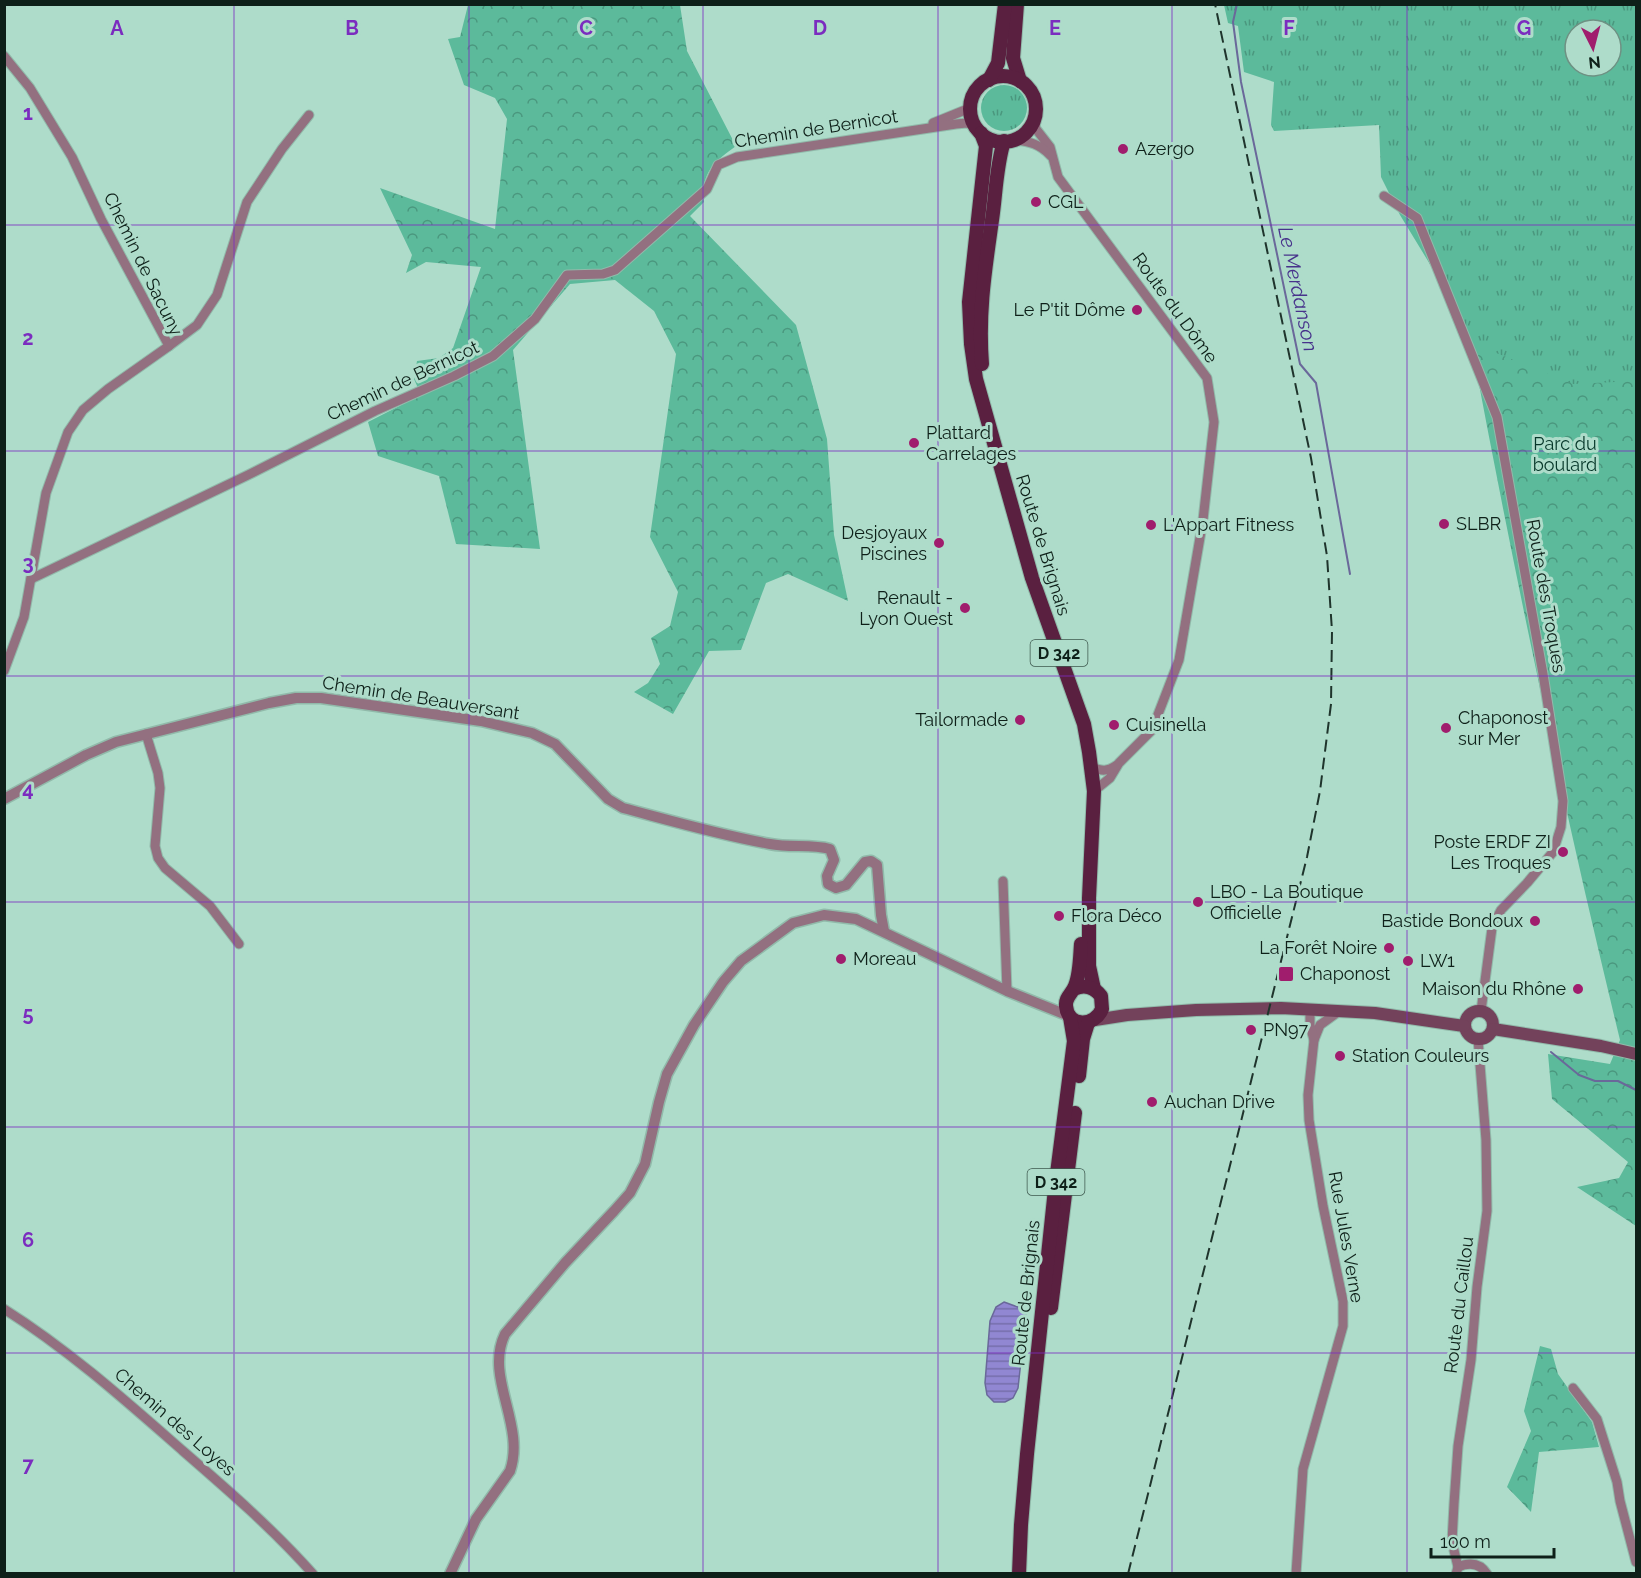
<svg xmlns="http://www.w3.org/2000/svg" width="1641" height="1578" font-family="Raleway,sans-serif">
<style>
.grass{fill:url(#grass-tufts);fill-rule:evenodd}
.forest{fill:url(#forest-crowns)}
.water{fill:url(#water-rules);stroke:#6a689a;stroke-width:1.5}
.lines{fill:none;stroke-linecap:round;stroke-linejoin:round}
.stream{stroke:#6a689a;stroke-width:2}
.minor-casing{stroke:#91baaa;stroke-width:11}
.tertiary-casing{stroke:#91baaa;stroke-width:13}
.secondary-casing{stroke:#91baaa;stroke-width:14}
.primary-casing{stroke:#91baaa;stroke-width:16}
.minor{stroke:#937080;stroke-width:9}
.tertiary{stroke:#937080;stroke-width:10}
.secondary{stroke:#73425b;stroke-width:12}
.primary{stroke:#5a2040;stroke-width:14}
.rail{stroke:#1f342c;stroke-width:2;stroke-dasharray:12 6;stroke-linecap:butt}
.grid{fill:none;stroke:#7b2cbf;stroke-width:1.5;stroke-opacity:0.55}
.poi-dot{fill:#a01d6d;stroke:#aedcca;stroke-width:2}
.labels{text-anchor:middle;stroke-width:6;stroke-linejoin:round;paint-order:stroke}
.shield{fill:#aedcca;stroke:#3e584e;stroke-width:1.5}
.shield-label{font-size:16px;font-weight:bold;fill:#0e2019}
.street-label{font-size:18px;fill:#0e2019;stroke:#aedcca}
.poi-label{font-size:18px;fill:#0e2019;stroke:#aedcca;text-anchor:start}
.park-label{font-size:18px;fill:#063729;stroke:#aedcca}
.water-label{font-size:20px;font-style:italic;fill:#47328b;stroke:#aedcca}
.grid-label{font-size:20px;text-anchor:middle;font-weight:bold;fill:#7b2cbf;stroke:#aedcca;stroke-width:6;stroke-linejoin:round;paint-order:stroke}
</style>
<defs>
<pattern id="grass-tufts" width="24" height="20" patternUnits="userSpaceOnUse" patternTransform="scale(1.5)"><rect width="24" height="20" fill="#5cba9b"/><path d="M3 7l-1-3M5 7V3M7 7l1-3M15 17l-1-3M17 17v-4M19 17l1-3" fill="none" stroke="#4a977e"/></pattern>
<pattern id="forest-crowns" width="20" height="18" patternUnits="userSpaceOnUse" patternTransform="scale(1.5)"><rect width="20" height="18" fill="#5cba9b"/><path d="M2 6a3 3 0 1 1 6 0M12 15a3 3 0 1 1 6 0" fill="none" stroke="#4a977e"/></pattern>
<pattern id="water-rules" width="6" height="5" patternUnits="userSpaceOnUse" patternTransform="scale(1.5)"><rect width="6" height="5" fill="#9187d2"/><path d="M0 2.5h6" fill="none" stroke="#756eaa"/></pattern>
</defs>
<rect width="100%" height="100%" fill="#aedcca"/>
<!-- grass -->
<g class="grass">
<path d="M1224,5h412v858l-139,-446 -38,-105 -59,-97 -19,-38 -2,-52 -105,6 -3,-6 3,-43 -30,-10 -6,-46 -10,-3zM1575,30h36v36h-36z"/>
<circle cx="1004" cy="108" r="23"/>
</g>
<!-- forest -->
<g class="forest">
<path d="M468,5h212l7,46 49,95c-22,16 -35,26 -32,56l-14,14 106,109 31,114 7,96 14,66 -60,-27 -22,9 -25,67 -32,1 -36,63 -39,-22 14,-9 12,-19 -9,-26 19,-12 8,-34 -28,-55 26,-183 -22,-43 -39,-31 -45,4 -57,66 27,199 -84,-5 -17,-68 -61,-20 -10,-34 53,-27 -7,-16 3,-18 22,-3 14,-10 28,-81 -55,-5 -20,11 6,-18 -32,-67 115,41 12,-110 -12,-21 -31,-13 -16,-46 12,-2z"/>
<path d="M1469,342l104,42 63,-3v423l-3,11 3,13v398l-59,-39 42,-9 9,-16 -76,-63 -4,-45 62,10 10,-24c-55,-226 -103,-453 -146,-682z"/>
<path d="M1540,1346l11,3 7,25 34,48 7,25 -60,5 -8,60 -24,-25 24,-56 -7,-20z"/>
</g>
<!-- water -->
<path class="water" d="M1004,1302l19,7 3,6 -8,73 -5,10 -8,4h-11l-7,-7 -2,-12 5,-62 6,-14z"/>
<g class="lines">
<!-- stream -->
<g class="stream">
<path d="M1237,4l-4,18 8,60 59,282 16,19 34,191"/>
<path d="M1551,1052l28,23 16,6h23l18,9"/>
</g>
<!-- minor casing -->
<g class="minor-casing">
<g id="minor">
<path d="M4,56l26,32 42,69 29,62 68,127 -61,43 -25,21 -15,22 -22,61 -22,124 -20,54"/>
<path d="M1034,119l2,10 14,18 8,30 149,201 7,44 -11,98 -24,140 -27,70 -33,33 -9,15 -16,13"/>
<path d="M933,123l37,-15"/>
<path d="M1013,140c16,1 27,4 38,16"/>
<path d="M1384,196l33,22 80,199 46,257 20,127 -2,26 -8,25 -26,31 -26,27 -9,18 -11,83"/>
<path d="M169,346l28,-21 20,-30 30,-93 35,-53 27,-34"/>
<path d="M31,579l217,-104 127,-64 79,-35 39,-20 42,-37 32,-44 36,-1 12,-4 92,-81 11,-24 19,-8 219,-33 11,-1 8,3"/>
<path d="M146,734l12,39 2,15 -5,58 3,12 7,10 45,38 29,38"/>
<path d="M1091,767c11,4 16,5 26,-2"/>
<path d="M1003,881l4,110"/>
<path d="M1314,1040l6,-15 18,-13"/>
<path d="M4,1309c65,41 122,92 179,142 45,39 90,78 130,123"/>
<path d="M1573,1388l24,31 20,63 3,19 16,61"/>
<path d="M1458,1567c12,-5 22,-4 29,7"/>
<path d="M1296,1574l7,-105 40,-143v-25l-20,-95 -14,-86 -1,-25 6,-55 -4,-15v-16"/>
<path d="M1456,1574l2,-7 -6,-25 2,-38 4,-58 13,-86 6,-73 10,-76 -1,-71 -8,-101"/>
</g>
</g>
<!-- tertiary casing -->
<g class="tertiary-casing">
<g id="tertiary">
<path d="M4,799l82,-44 30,-13 153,-39 27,-5h25l160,23 51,12 23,11 53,55 15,9c49,13 97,27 147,36 20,4 41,0 60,5l4,11 -7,16 1,8 8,4 10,-3 19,-23 6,-1 6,4 4,50 3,16"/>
<path d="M450,1574l26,-55 34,-48c16,-46 -26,-94 -5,-137l60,-71 49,-52 16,-18 15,-29 14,-62 8,-28 27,-49 29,-43 18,-21 52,-38 31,-8 32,4 151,72 62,25"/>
</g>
</g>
<!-- secondary casing -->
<g class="secondary-casing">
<g id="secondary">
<circle cx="1479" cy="1025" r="14"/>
<path d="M1095,1020l32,-5 69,-5 85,-2 94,5 89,13"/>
<path d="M1493,1029l108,17 35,8"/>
</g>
</g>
<!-- primary casing -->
<g class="primary-casing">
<g id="primary">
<path d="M1017,4l-4,54 7,23"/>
<circle cx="1003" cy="109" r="33"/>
<path d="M989,80l9,-17 7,-59"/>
<path d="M981,133l5,13 -17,156 2,42 5,35 56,199 52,146 5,28 5,39 -5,107v68l5,23"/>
<path d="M982,364c-4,-52 3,-94 10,-144 4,-27 4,-53 12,-79"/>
<path d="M1074,989c10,-5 20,-2 27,7l1,13c-7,18 -34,19 -36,-3 -1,-9 6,-12 9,-20 5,-12 5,-29 6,-42"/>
<path d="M1079,1076l4,-37 5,-16"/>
<path d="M1051,1308l24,-195"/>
<path d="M1019,1574l2,-49 6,-71 28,-265 19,-148 -4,-24"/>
</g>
</g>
<!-- minor -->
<use href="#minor" class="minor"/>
<!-- tertiary -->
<use href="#tertiary" class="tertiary"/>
<!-- secondary -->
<use href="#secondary" class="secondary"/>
<!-- primary -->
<use href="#primary" class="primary"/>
<!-- rail -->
<path class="rail" d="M1128,1574l179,-717 13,-66 11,-87 1,-73 -5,-75 -16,-98 -96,-454"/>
</g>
<!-- grid -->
<path class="grid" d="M234,4v1570M469,4v1570M703,4v1570M938,4v1570M1172,4v1570M1407,4v1570M4,225h1632M4,451h1632M4,676h1632M4,902h1632M4,1127h1632M4,1353h1632"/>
<!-- markers -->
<g class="poi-dot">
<circle cx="1123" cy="149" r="6"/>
<circle cx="1036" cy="202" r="6"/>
<circle cx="1137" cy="310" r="6"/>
<circle cx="914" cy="443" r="6"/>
<circle cx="1444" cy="524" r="6"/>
<circle cx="1151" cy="525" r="6"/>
<circle cx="939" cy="543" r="6"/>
<circle cx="965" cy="608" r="6"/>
<circle cx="1020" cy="720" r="6"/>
<circle cx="1114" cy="725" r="6"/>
<circle cx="1446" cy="728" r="6"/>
<circle cx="1563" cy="852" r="6"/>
<circle cx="1198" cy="902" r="6"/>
<circle cx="1059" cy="916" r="6"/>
<circle cx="1535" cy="921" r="6"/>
<circle cx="1389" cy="948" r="6"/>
<circle cx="841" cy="959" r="6"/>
<circle cx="1408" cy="961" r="6"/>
<rect x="1278" y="966" width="16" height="16" rx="3"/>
<circle cx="1578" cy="989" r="6"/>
<circle cx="1251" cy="1030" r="6"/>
<circle cx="1340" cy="1056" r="6"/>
<circle cx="1152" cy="1102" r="6"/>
</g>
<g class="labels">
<!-- shield labels -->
<g class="shield">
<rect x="1030.5" y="640" width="57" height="26" rx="4.5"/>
<rect x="1027.5" y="1169" width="57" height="26" rx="4.5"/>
</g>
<g class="shield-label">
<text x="1059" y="659">D 342</text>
<text x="1056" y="1188">D 342</text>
</g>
<!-- street labels -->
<g class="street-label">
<text transform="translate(816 129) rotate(-9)" y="6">Chemin de Bernicot</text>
<text transform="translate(143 264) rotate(64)" y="6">Chemin de Sacuny</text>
<text transform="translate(1175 308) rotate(54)" y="6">Route du Dôme</text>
<text transform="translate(403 381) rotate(-25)" y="6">Chemin de Bernicot</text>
<text transform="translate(1043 545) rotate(73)" y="6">Route de Brignais</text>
<text transform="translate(1546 596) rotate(80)" y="6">Route des Troques</text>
<text transform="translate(421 698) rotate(9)" y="6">Chemin de Beauversant</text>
<text transform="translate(1346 1237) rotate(80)" y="6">Rue Jules Verne</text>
<text transform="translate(1026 1293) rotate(-84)" y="6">Route de Brignais</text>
<text transform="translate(1459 1305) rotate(-83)" y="6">Route du Caillou</text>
<text transform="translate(175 1422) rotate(41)" y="6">Chemin des Loyes</text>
</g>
<!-- poi labels -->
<g class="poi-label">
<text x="1135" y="155">Azergo</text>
<text x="1048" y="208">CGL</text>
<text x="1125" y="316" text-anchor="end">Le P'tit Dôme</text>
<text x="926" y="439">Plattard<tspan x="926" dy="21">Carrelages</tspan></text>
<text x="1456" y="530">SLBR</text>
<text x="1163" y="531">L'Appart Fitness</text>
<text x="927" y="539" text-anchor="end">Desjoyaux<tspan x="927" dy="21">Piscines</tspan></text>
<text x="953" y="604" text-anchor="end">Renault -<tspan x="953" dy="21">Lyon Ouest</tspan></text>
<text x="1458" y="724">Chaponost<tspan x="1458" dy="21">sur Mer</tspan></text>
<text x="1008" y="726" text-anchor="end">Tailormade</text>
<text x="1126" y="731">Cuisinella</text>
<text x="1551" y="848" text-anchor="end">Poste ERDF ZI<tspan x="1551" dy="21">Les Troques</tspan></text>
<text x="1210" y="898">LBO - La Boutique<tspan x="1210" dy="21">Officielle</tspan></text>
<text x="1071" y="922">Flora Déco</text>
<text x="1523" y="927" text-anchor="end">Bastide Bondoux</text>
<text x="1377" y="954" text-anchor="end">La Forêt Noire</text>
<text x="853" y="965">Moreau</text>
<text x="1420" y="967">LW1</text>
<text x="1300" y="980">Chaponost</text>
<text x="1566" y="995" text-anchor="end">Maison du Rhône</text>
<text x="1263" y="1036">PN97</text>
<text x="1352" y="1062">Station Couleurs</text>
<text x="1164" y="1108">Auchan Drive</text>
</g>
<!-- park labels -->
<g class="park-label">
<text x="1565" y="450">Parc du<tspan x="1565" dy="21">boulard</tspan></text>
</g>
<!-- water labels -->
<g class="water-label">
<text transform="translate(1298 289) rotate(78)" y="7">Le Merdanson</text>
</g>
</g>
<g class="grid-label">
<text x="117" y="35">A</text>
<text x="352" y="35">B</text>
<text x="586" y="35">C</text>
<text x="820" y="35">D</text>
<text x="1055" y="35">E</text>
<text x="1289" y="35">F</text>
<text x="1524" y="35">G</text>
<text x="28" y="120">1</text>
<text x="28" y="345">2</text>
<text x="28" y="570">3</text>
<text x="28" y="796">4</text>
<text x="28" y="1021">5</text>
<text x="28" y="1247">6</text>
<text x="28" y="1472">7</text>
</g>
<!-- border -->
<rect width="1641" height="1578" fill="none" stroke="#0e2019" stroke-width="12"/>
<!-- north arrow -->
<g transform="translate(1593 48) rotate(174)"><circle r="28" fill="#aedcca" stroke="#6e9183" stroke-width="1.5"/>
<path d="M0-4.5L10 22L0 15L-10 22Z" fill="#a01d6d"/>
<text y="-9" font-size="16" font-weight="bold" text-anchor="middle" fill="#0e2019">N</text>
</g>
<!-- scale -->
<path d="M1431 1548v9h123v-9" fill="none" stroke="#0e2019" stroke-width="3"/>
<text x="1440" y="1548" font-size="18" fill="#0e2019" stroke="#aedcca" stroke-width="4.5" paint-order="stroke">100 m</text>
</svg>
